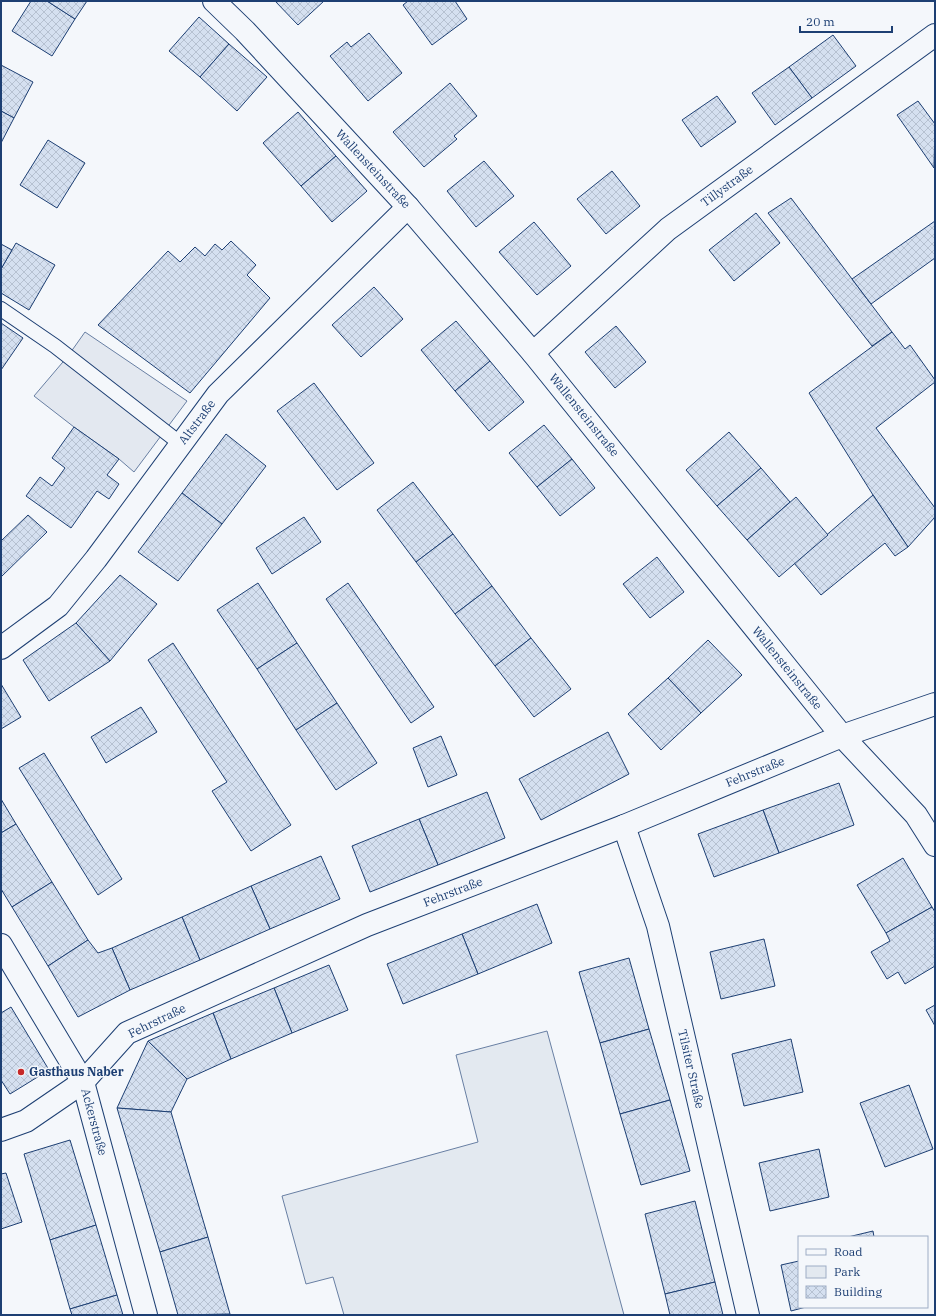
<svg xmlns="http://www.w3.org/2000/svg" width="936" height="1316" font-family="'IBM Plex Serif',serif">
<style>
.green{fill:#e3e9f0;stroke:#687fa3}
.parking{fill:#e3e8f0;stroke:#687fa3}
.building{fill:url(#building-cross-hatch);stroke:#1d3f73}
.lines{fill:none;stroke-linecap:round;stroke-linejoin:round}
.service-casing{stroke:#1d3f73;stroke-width:16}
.minor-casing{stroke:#1d3f73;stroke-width:24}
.service{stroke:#f4f7fb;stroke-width:14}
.minor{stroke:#f4f7fb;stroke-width:22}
.poi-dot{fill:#c62828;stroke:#f4f7fb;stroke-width:1.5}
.labels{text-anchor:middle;stroke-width:3;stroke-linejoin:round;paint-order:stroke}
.street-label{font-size:12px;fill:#1d3f73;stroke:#f4f7fb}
.poi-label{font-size:12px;font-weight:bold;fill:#1d3f73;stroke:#f4f7fb;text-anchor:start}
</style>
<defs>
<pattern id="building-cross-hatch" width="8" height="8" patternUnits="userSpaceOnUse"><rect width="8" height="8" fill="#d5e0f0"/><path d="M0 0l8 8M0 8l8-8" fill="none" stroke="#b6c1d1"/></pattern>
</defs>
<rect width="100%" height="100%" fill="#f4f7fb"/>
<!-- green -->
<path class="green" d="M547,1031l77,284h-280l-11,-38 -27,7 -24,-88 196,-54 -22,-87z"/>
<!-- parking -->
<path class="parking" d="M85,332l102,69 -53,71 -15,-13 -45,-32 -40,-31 34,-40z"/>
<!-- building -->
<g class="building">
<path d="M31,1h16l28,18 -23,37 -40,-25z"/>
<path d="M47,1h40l-12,18z"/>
<path d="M275,1h49l-26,24z"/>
<path d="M408,1h47l12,18 -35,26 -29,-40z"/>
<path d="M199,17l30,27 -29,33 -31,-26z"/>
<path d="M369,33l33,40 -34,28 -38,-45 17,-14 4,5z"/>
<path d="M833,35l23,31 -44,32 -23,-31z"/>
<path d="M229,44l38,33 -30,34 -37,-34z"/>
<path d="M1,65l32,17 -19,36 -13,-7z"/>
<path d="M789,67l23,31 -37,27 -23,-32z"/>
<path d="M450,83l27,33 -23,20 3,3 -33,28 -31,-35z"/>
<path d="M717,96l19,26 -35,25 -19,-27z"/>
<path d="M918,101l17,23 -1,44 -37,-53z"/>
<path d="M1,111l13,7 -13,25z"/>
<path d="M298,112l38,44 -35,30 -38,-43z"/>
<path d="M48,140l37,23 -28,45 -37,-23z"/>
<path d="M336,156l31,35 -35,31 -31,-36z"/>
<path d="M484,161l30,35 -38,31 -29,-36z"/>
<path d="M612,171l28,35 -34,28 -29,-35z"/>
<path d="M791,198l101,134 -20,14 -104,-133z"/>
<path d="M756,213l24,30 -46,38 -25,-31z"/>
<path d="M935,221v37l-64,46 -19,-25z"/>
<path d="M534,222l37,44 -34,29 -38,-43z"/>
<path d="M231,241l25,24 -9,10 23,23 -80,95 -92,-68 70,-74 12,11 15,-15 10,9 10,-12 7,6z"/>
<path d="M16,243l39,22 -26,45 -28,-17v-24z"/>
<path d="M1,244l11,6 -11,19z"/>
<path d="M374,287l29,32 -42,38 -29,-32z"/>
<path d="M456,321l34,40 -35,30 -34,-41z"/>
<path d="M1,323l22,15 -22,32z"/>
<path d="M616,326l30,36 -31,26 -30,-36z"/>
<path d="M892,332l13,17 5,-4 25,35v2l-59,46 59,80v9l-27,30 -35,-52 -64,-102z"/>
<path d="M490,361l34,41 -35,29 -34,-40z"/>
<path d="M314,383l60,80 -37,27 -60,-79z"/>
<path d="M544,425l28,34 -35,28 -28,-34z"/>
<path d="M74,427l45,32 -12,16 12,9 -10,15 -12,-8 -26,37 -45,-32 14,-19 12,9 13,-18 -13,-10z"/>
<path d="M729,432l32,36 -44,38 -31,-36z"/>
<path d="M226,434l40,32 -44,58 -40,-31z"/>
<path d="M572,459l23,29 -35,28 -23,-29z"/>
<path d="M761,468l29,34 -43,38 -30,-34z"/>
<path d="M413,482l40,52 -37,28 -39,-52z"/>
<path d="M182,493l40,31 -44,57 -40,-29z"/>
<path d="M873,495l35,52 -13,9 -10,-13 -64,52 -27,-32z"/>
<path d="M796,497l32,38 -49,42 -32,-37z"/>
<path d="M28,515l19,17 -46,45v-36z"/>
<path d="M304,517l17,25 -49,32 -16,-26z"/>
<path d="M453,534l39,52 -37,28 -39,-52z"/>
<path d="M657,557l27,35 -34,26 -27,-34z"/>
<path d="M120,575l37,29 -47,57 -34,-38z"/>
<path d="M258,583l39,60 -40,26 -40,-59z"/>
<path d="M348,583l86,124 -23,16 -85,-124z"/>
<path d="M492,586l39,52 -36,28 -40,-52z"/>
<path d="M76,623l34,38 -61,40 -26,-41z"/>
<path d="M531,638l40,51 -37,28 -39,-51z"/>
<path d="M708,640l34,35 -41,38 -33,-35z"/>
<path d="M173,643l118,182 -40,26 -39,-60 15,-9 -79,-122z"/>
<path d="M297,643l40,60 -41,27 -39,-61z"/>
<path d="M668,678l33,35 -40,37 -33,-36z"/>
<path d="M1,684l20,33 -20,12z"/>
<path d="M337,703l40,60 -41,27 -40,-60z"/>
<path d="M141,707l16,25 -51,31 -15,-26z"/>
<path d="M608,732l21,42 -88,46 -22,-41z"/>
<path d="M441,736l16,39 -29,12 -15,-39z"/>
<path d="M44,753l78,126 -24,16 -79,-127z"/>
<path d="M839,783l15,42 -75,28 -16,-43z"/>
<path d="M487,792l18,46 -67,27 -19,-46z"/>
<path d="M1,799l15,25 -15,9z"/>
<path d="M763,810l16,43 -65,24 -16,-43z"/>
<path d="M419,819l19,46 -68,27 -18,-46z"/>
<path d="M16,824l36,58 -40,25 -11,-18v-56z"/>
<path d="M321,856l19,43 -70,30 -19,-43z"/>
<path d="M903,858l29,49 -46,26 -29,-48z"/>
<path d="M52,882l36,58 -40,26 -36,-59z"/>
<path d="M251,886l19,43 -70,31 -18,-43z"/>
<path d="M537,904l15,39 -74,31 -16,-40z"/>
<path d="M932,907l3,5v54l-30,18 -7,-12 -11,7 -16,-27 19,-11 -4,-8z"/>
<path d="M182,917l18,43 -70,30 -18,-42z"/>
<path d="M462,934l16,40 -75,30 -16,-40z"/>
<path d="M764,939l11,47 -54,13 -11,-47z"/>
<path d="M88,940l10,13 14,-5 18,42 -52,27 -30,-51z"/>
<path d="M629,958l20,71 -49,14 -21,-71z"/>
<path d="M329,965l19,45 -56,23 -18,-45z"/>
<path d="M274,988l18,45 -61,26 -18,-46z"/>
<path d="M935,1005v21l-9,-16z"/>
<path d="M11,1007l38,63 -39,24 -9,-14v-67z"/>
<path d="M213,1013l18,46 -44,20 -39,-38z"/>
<path d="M649,1029l21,71 -50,14 -20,-71z"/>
<path d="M791,1039l12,53 -59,14 -12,-52z"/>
<path d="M148,1041l39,38 -16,33 -54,-4z"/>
<path d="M909,1085l24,64 -48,18 -25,-64z"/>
<path d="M670,1100l20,71 -49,14 -21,-71z"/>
<path d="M117,1108l54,4 37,125 -48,15z"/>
<path d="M70,1140l26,85 -46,15 -26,-86z"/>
<path d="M819,1149l10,48 -59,14 -11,-48z"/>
<path d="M6,1173l16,49 -21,7v-55z"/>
<path d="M695,1201l20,81 -50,12 -20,-80z"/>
<path d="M96,1225l21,70 -47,14 -20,-69z"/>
<path d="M873,1231l1,6h-26z"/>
<path d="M208,1237l22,77 -52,1 -18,-63z"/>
<path d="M799,1261v46h7l-15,4 -10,-46z"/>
<path d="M715,1282l8,33h-53l-5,-21z"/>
<path d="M117,1295l6,20h-51l-2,-6z"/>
</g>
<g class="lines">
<!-- service casing -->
<g class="service-casing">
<path id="service" d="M1,309l54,37 126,98"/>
</g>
<!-- minor casing -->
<g class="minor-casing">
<g id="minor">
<path d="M214,1l31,30 163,176 125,146 309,383 74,79 19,30"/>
<path d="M533,353l135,-124 267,-194"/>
<path d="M1,648l57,-42 38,-47 122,-165 190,-187"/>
<path d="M624,826l34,100 90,389"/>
<path d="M1,945l82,137 63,233"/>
<path d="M1,1130l25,-9 57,-39 44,-49 240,-108 257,-99 218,-90 93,-32"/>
</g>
</g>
<!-- service -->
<use href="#service" class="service"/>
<!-- minor -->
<use href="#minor" class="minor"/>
</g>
<!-- markers -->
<circle class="poi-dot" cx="21" cy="1072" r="4"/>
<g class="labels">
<!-- street labels -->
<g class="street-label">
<text transform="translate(373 169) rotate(47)" y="4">Wallensteinstraße</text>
<text transform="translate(727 186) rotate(-36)" y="4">Tillystraße</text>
<text transform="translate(584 415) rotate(51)" y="4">Wallensteinstraße</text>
<text transform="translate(197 422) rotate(-53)" y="4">Altstraße</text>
<text transform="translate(787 668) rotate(51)" y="4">Wallensteinstraße</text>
<text transform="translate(755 772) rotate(-22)" y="4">Fehrstraße</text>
<text transform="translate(453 892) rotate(-21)" y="4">Fehrstraße</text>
<text transform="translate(157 1021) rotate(-26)" y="4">Fehrstraße</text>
<text transform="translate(691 1069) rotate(77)" y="4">Tilsiter Straße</text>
<text transform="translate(94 1122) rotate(75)" y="4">Ackerstraße</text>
</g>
<!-- poi labels -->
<g class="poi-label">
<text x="29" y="1076">Gasthaus Naber</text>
</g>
</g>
<!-- border -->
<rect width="936" height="1316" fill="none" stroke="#1d3f73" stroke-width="4"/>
<!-- legend -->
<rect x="798" y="1236" width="130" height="72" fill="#f4f7fb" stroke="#9eadc5"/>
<rect x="806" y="1249" width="20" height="6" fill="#f4f7fb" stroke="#9eadc5"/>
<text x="834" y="1256" font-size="12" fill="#1d3f73">Road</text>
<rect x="806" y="1266" width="20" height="12" fill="#e3e9f0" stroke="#9eadc5"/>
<text x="834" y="1276" font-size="12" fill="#1d3f73">Park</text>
<rect x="806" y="1286" width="20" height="12" fill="url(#building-cross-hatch)" stroke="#9eadc5"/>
<text x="834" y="1296" font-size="12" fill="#1d3f73">Building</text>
<!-- scale -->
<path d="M800 26v6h92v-6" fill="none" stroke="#1d3f73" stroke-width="2"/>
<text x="806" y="26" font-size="12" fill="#1d3f73" stroke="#f4f7fb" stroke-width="3" paint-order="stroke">20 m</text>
</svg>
